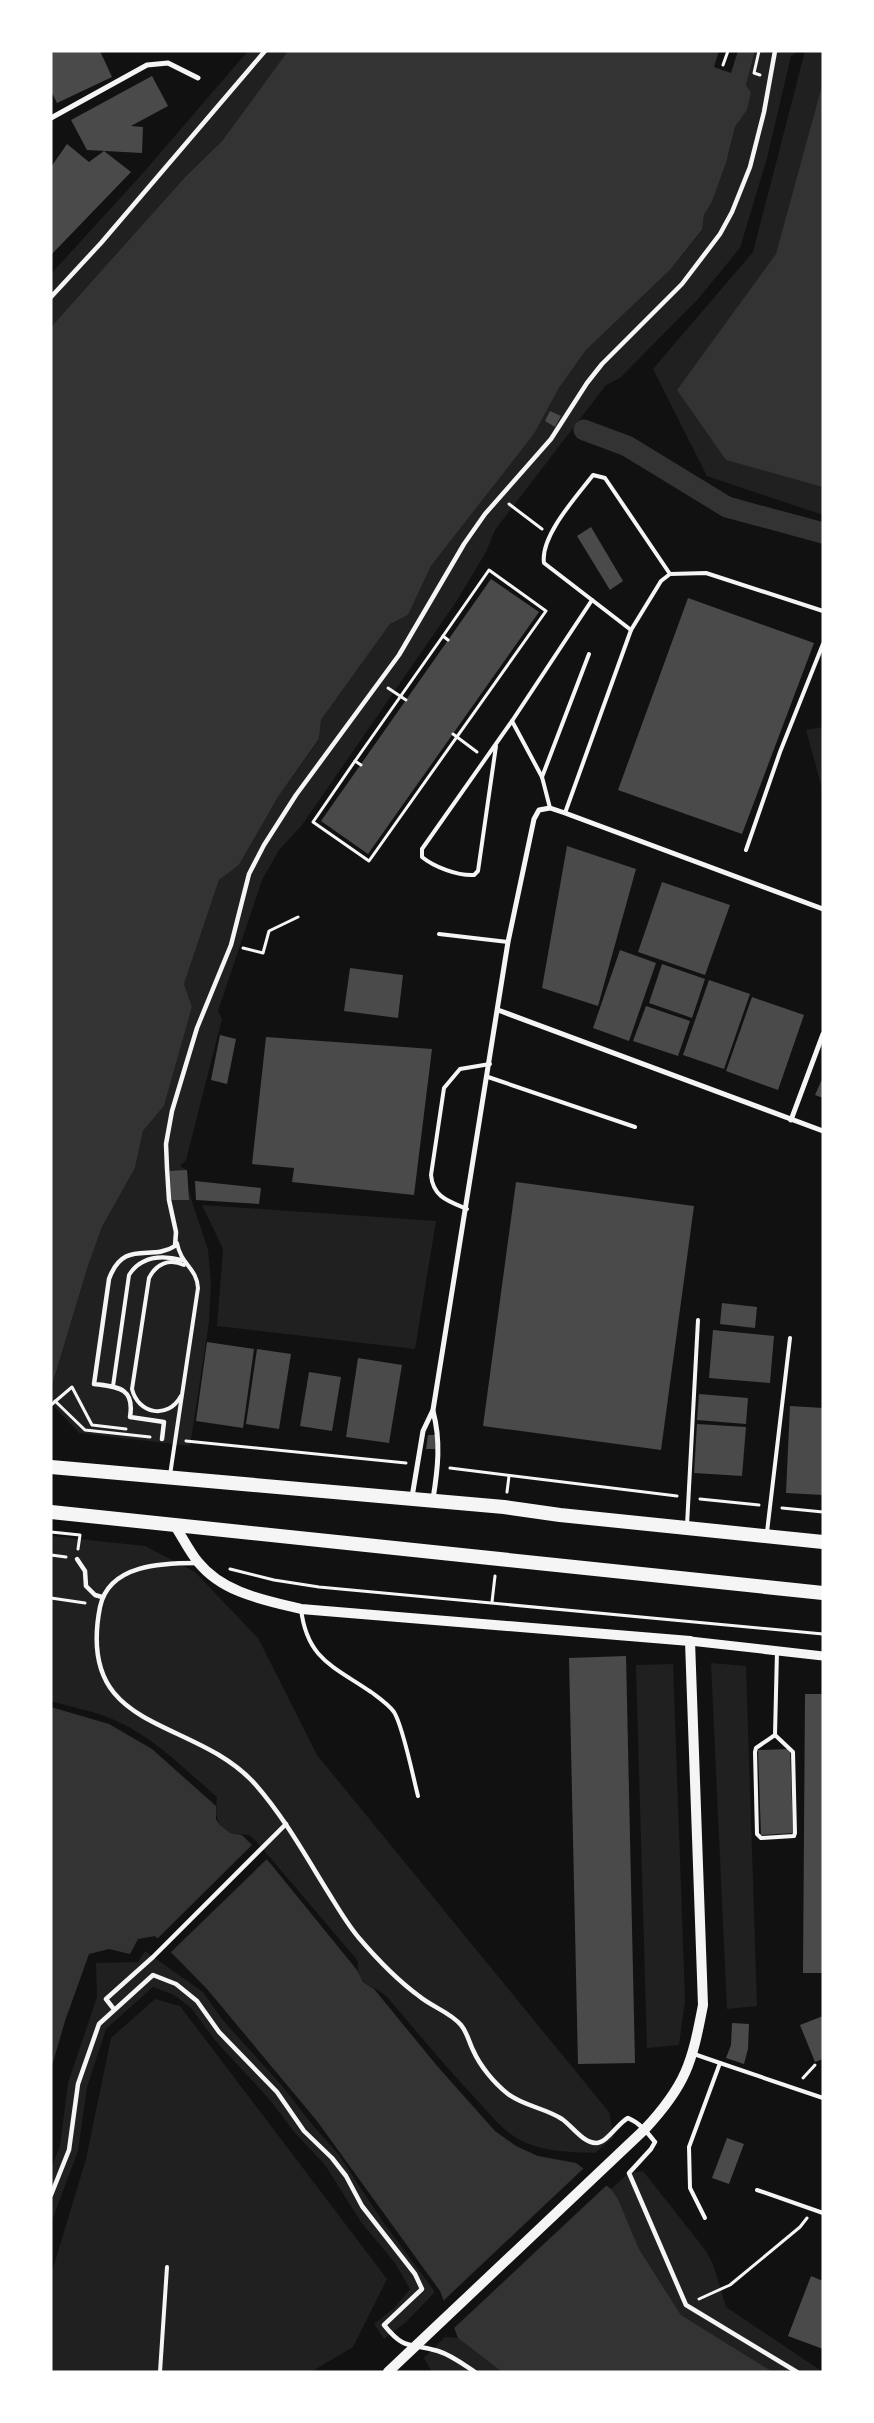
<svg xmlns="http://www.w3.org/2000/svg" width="874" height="2423" font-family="'Crimson Pro',serif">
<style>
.green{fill:#202020}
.water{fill:#333}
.pier{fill:#111}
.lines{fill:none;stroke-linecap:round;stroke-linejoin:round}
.canal{stroke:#333;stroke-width:21}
.building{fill:#4a4a4a}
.path{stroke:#f5f5f5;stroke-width:3}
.service{stroke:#f5f5f5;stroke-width:4}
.pedestrian{stroke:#f5f5f5;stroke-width:4.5}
.minor{stroke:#f5f5f5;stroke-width:5}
.tertiary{stroke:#f5f5f5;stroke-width:9}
.secondary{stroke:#f5f5f5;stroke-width:10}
.trunk{stroke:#f5f5f5;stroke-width:14}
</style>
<rect width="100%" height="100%" fill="#111"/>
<!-- green -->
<g class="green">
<path d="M248,51h40l-66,90 -36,35 -135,151v-53l92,-101z"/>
<path d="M755,51h44l-8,5 -24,102 -27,90 -42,51 -78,79 -14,7 -111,145 -9,22 -30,50 -154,223 -23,25 -17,30 -44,131 4,8 -36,141 -6,6 7,4 2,22 19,58 3,32 -2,40 -19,124 -111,-13 -28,-30v-13l37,-124 14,-39 33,-59 8,-37 21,-25 28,-99 -8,-23 35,-104 20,-15 39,-68 41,-57 2,-20 69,-96 18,-9 23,-49 103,-132 25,-46 27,-38 84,-80 32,-39 2,-16 8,-13 14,-39 9,-36 12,-17 4,-16 -5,-9z"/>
<path d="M805,51h18v464l-116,-39 -54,-107 100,-117z"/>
<path d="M823,727v65l-17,-62z"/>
<path d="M202,1205l234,16 -21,128 -198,-23 6,-77z"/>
<path d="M51,1536l94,10 50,26 63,66 59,117 292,357 5,25 -19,16c-25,-1 -52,-1 -75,-13 -18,-10 -30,-26 -44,-41 -31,-33 -59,-67 -88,-101 -15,-16 -32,-9 -30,-37l-102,-120 -7,-6 -19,-2 -11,-9 -3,-11 1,-16c-34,-29 -67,-64 -110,-80 -17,-7 -37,-10 -56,-16z"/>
<path d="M711,1663l35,3 11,340 -30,3z"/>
<path d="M673,1664l12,337 -6,44 -32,3 -11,-383z"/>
<path d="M145,1951l58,41 19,27 61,68 27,35 29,33 42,64 54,73 -29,30 -22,17 -10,-15 20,-16 16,-19 -15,-26 -34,-41 -36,-57 -30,-32 -25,-33 -56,-61 -23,-31 -17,-13 -21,-8 -47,42 -19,58 -9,64 -27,72v-54l9,-23 8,-63 29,-86 -1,-34 42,-1z"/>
<path d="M155,1999l25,7 207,273 -34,68 -42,25h-260v-97l35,-116 25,-121z"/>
<path d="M643,2171l63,80 7,13 13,43 97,65h-50l-92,-57 -42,-66 -21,-50 -7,-10 18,-16z"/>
<path d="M445,2337l13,1 44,34h-70l-8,-14z"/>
</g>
<!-- water -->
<g class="water">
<path d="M288,51h467l-9,34 5,8 -4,17 -12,17 -9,36 -14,39 -8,13 -2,15 -32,40 -84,80 -27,38 -25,46 -103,132 -23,49 -18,9 -69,96 -2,19 -41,58 -39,68 -20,15 -35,104 8,23 -28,99 -21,25 -8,37 -33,59 -14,39 -37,123v-1062l135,-151 36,-35z"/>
<path d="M823,82v405l-97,-27 -49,-70 99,-136z"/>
<path d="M51,1707l58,17 43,25 64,57v13l3,5 11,9 12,2 28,28 87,107 6,12 11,7 64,78 57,64 21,15 22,10 38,7 35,26 7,10 21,50 42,66 92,57h-271l-44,-34 -18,-47 -123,-170 -110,-132 -52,-53 -17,3 -8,15 -21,-5 -20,5 -24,67 -14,48z"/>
</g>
<!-- pier -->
<g class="pier">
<path d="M719,51h19l-7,22 -17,-6z"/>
<path d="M254,1843l14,15 -99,96 -13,-14z"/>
<path d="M585,2167l23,17 -156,146 -10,-28z"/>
</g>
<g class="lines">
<!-- canal -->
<path class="canal" d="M584,430l43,16 100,61 96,26"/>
</g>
<!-- building -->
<g class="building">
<path d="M51,51h49l12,26 -55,26 -6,-12z"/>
<path d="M152,76l16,30 -37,20 12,1 -1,26 -55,-3 -16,-30z"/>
<path d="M67,144l22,18 15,-11 27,21 -80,83v-88z"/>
<path d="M550,411l11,5 -6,11 -10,-6z"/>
<path d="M591,527l32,54 -13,9 -33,-54z"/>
<path d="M491,579l48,33 -171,242 -47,-33z"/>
<path d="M688,598l126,45 -72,191 -124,-44z"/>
<path d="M567,846l69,23 -38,137 -56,-18z"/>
<path d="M662,882l68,23 -25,70 -67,-23z"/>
<path d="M620,950l36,13 -27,78 -36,-13z"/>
<path d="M662,964l43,15 -13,39 -43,-15z"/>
<path d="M350,968l53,7 -5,43 -54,-7z"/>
<path d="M709,980l41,14 -26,75 -41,-14z"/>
<path d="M752,997l52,18 -26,75 -52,-19z"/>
<path d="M646,1006l44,15 -12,35 -45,-15z"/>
<path d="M220,1035l16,4 -9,45 -16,-4z"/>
<path d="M266,1037l166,12 -18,146 -122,-13 2,-14 -42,-4z"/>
<path d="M823,1077v21l-8,-3z"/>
<path d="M187,1170l2,30h-18l-1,-29z"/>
<path d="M195,1181l66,7 -2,16 -63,-4z"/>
<path d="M516,1182l178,24 -33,244 -178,-24z"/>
<path d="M722,1303l35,4 -2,21 -35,-4z"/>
<path d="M713,1330l61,6 -4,47 -61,-5z"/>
<path d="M207,1342l47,7 -11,79 -47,-7z"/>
<path d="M257,1349l34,5 -12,75 -33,-5z"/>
<path d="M358,1358l44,7 -13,78 -43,-6z"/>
<path d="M309,1372l32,5 -9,54 -32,-5z"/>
<path d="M699,1394l49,4 -2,26 -49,-4z"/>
<path d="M790,1406l33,2v87l-37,-2z"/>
<path d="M697,1424l49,3 -4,49 -48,-3z"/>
<path d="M428,1435h9l-2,14h-9z"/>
<path d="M626,1656l9,407 -57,1 -9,-406z"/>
<path d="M805,1694h18v279h-20z"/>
<path d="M790,1749l3,84 -32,2 -3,-85z"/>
<path d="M823,2016v43l-8,3 -15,-37z"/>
<path d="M732,2023l17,1 -1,25 -4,15 -18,-6 5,-13z"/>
<path d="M727,2138l17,6 -15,40 -17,-6z"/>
<path d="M811,2276l12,5v68l-35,-13z"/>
</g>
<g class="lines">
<!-- path -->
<g class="path">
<path d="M759,51l-5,22 6,2"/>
<path d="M723,65l5,-14"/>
<path d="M509,504l33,25"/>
<path d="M388,688l18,12"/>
<path d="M453,734l24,18"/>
<path d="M355,761l-42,61 56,39 177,-250 -57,-41 -46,66"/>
<path d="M361,765l-6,-4 88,-125 5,4"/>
<path d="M243,948l20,5 6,-22 29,-14"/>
<path d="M55,1401l30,29 65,7"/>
<path d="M51,1405l21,-18 20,38 34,4"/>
<path d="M186,1441l220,22"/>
<path d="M450,1468l227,28"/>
<path d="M507,1492l2,-16"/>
<path d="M700,1499l59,6"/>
<path d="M782,1508l41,4"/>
<path d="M51,1532l29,3 -2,14"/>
<path d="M51,1555l15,2"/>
<path d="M230,1569l44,11 45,7 504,47"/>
<path d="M51,1598l34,5"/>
<path d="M492,1602l3,-26"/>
<path d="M803,2078l12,-13"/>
<path d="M699,2299l31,-14 70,-58 7,-9"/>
</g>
<!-- service -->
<g class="service">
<path d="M631,630l-87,-67c-4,-27 33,-67 49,-88l12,3 65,96"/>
<path d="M512,721l30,56 8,31"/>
<path d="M496,746l-18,125 -4,4c-16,1 -40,-8 -52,-18v-8l90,-128 80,-121"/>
<path d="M542,777l47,-123"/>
<path d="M565,813l66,-183 30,-49 9,-7 36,-1 117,38"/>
<path d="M746,850l34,-98 43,-108"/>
<path d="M439,934l69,8"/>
<path d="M488,1077l147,50"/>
<path d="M467,1209c-19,-8 -34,-12 -36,-34l13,-87 16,-19 30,-5"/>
<path d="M113,1386l16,-111c12,-19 33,-20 53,-15"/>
<path d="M181,1396c-13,24 -43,18 -49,-7l17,-111c7,-14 20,-20 35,-13"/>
<path d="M170,1475l28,-187c-1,-20 -17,-23 -21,-45"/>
<path d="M687,1525l11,-205"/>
<path d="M767,1532l23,-194"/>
<path d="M301,1609c6,50 32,57 70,83 8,6 17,12 23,20 9,14 19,65 24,84"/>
<path d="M775,1735l18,17 2,81 -1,3 -33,2 -4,-4 -2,-82 1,-4z"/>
<path d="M775,1735l2,-84"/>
<path d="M694,2054l26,9 -31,84 1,41 15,30"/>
<path d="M720,2063l103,35"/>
<path d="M757,2190l66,23"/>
<path d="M160,2372l7,-105"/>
</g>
<!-- pedestrian -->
<g class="pedestrian">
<path d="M51,297l50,-54 164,-192"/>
<path d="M162,1439l2,-17 -34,-5c5,-30 -13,-30 -36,-33l15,-105c15,-41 42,-17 66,-33l1,-14 -7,-32 -2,-32 -1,-24 6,-33 25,-83 34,-83 18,-71 15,-29 32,-50 103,-140 65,-111 21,-30 66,-75 36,-56 15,-19 80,-80 38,-50 12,-22 18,-45 14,-55 11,-61"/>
<path d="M77,1559l8,12 1,15 9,9 7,2"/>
<path d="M197,1563c-34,0 -88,1 -97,44 -25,128 93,108 155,177 29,33 50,71 73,108 10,16 19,32 31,46 18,21 38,42 60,58 13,11 31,16 42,29 6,7 8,17 12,25 7,16 21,33 35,44 16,12 37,14 54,25 10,7 21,24 34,24 11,0 22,-20 32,-25 12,5 19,14 27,24l-4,7 -22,24 57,132 111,67"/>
<path d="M113,2008l-7,-9 47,-42 133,-133"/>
<path d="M51,2195l18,-45 9,-66 21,-60 54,-49 23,9 21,17 22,31 58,60 27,39 28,27 14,18 16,30 53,68 7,15 -38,36c22,27 25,17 54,26 13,4 25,13 37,21"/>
</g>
<!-- minor -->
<g class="minor">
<path d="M51,118l96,-53 21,-2 30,15"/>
<path d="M498,1010l325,121"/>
<path d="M791,1120l32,-86"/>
<path d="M412,1497l11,-66 10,-21 75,-468 26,-123 5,-9 11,-2 15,5 258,96"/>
<path d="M433,1499c5,-31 8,-58 0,-88"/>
</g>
<!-- tertiary -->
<path class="tertiary" d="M690,1641l133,15"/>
<!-- secondary -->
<path class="secondary" d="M175,1526c8,12 14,25 23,36 25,31 66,38 103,47l389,32 13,364c-11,58 -17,80 -58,124l-257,243"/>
<!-- trunk -->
<g class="trunk">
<path d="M51,1467l453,40 56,8 263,27"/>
<path d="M51,1512l772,81"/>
</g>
</g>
<!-- border -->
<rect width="874" height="2423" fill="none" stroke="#ffffff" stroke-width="105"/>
</svg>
